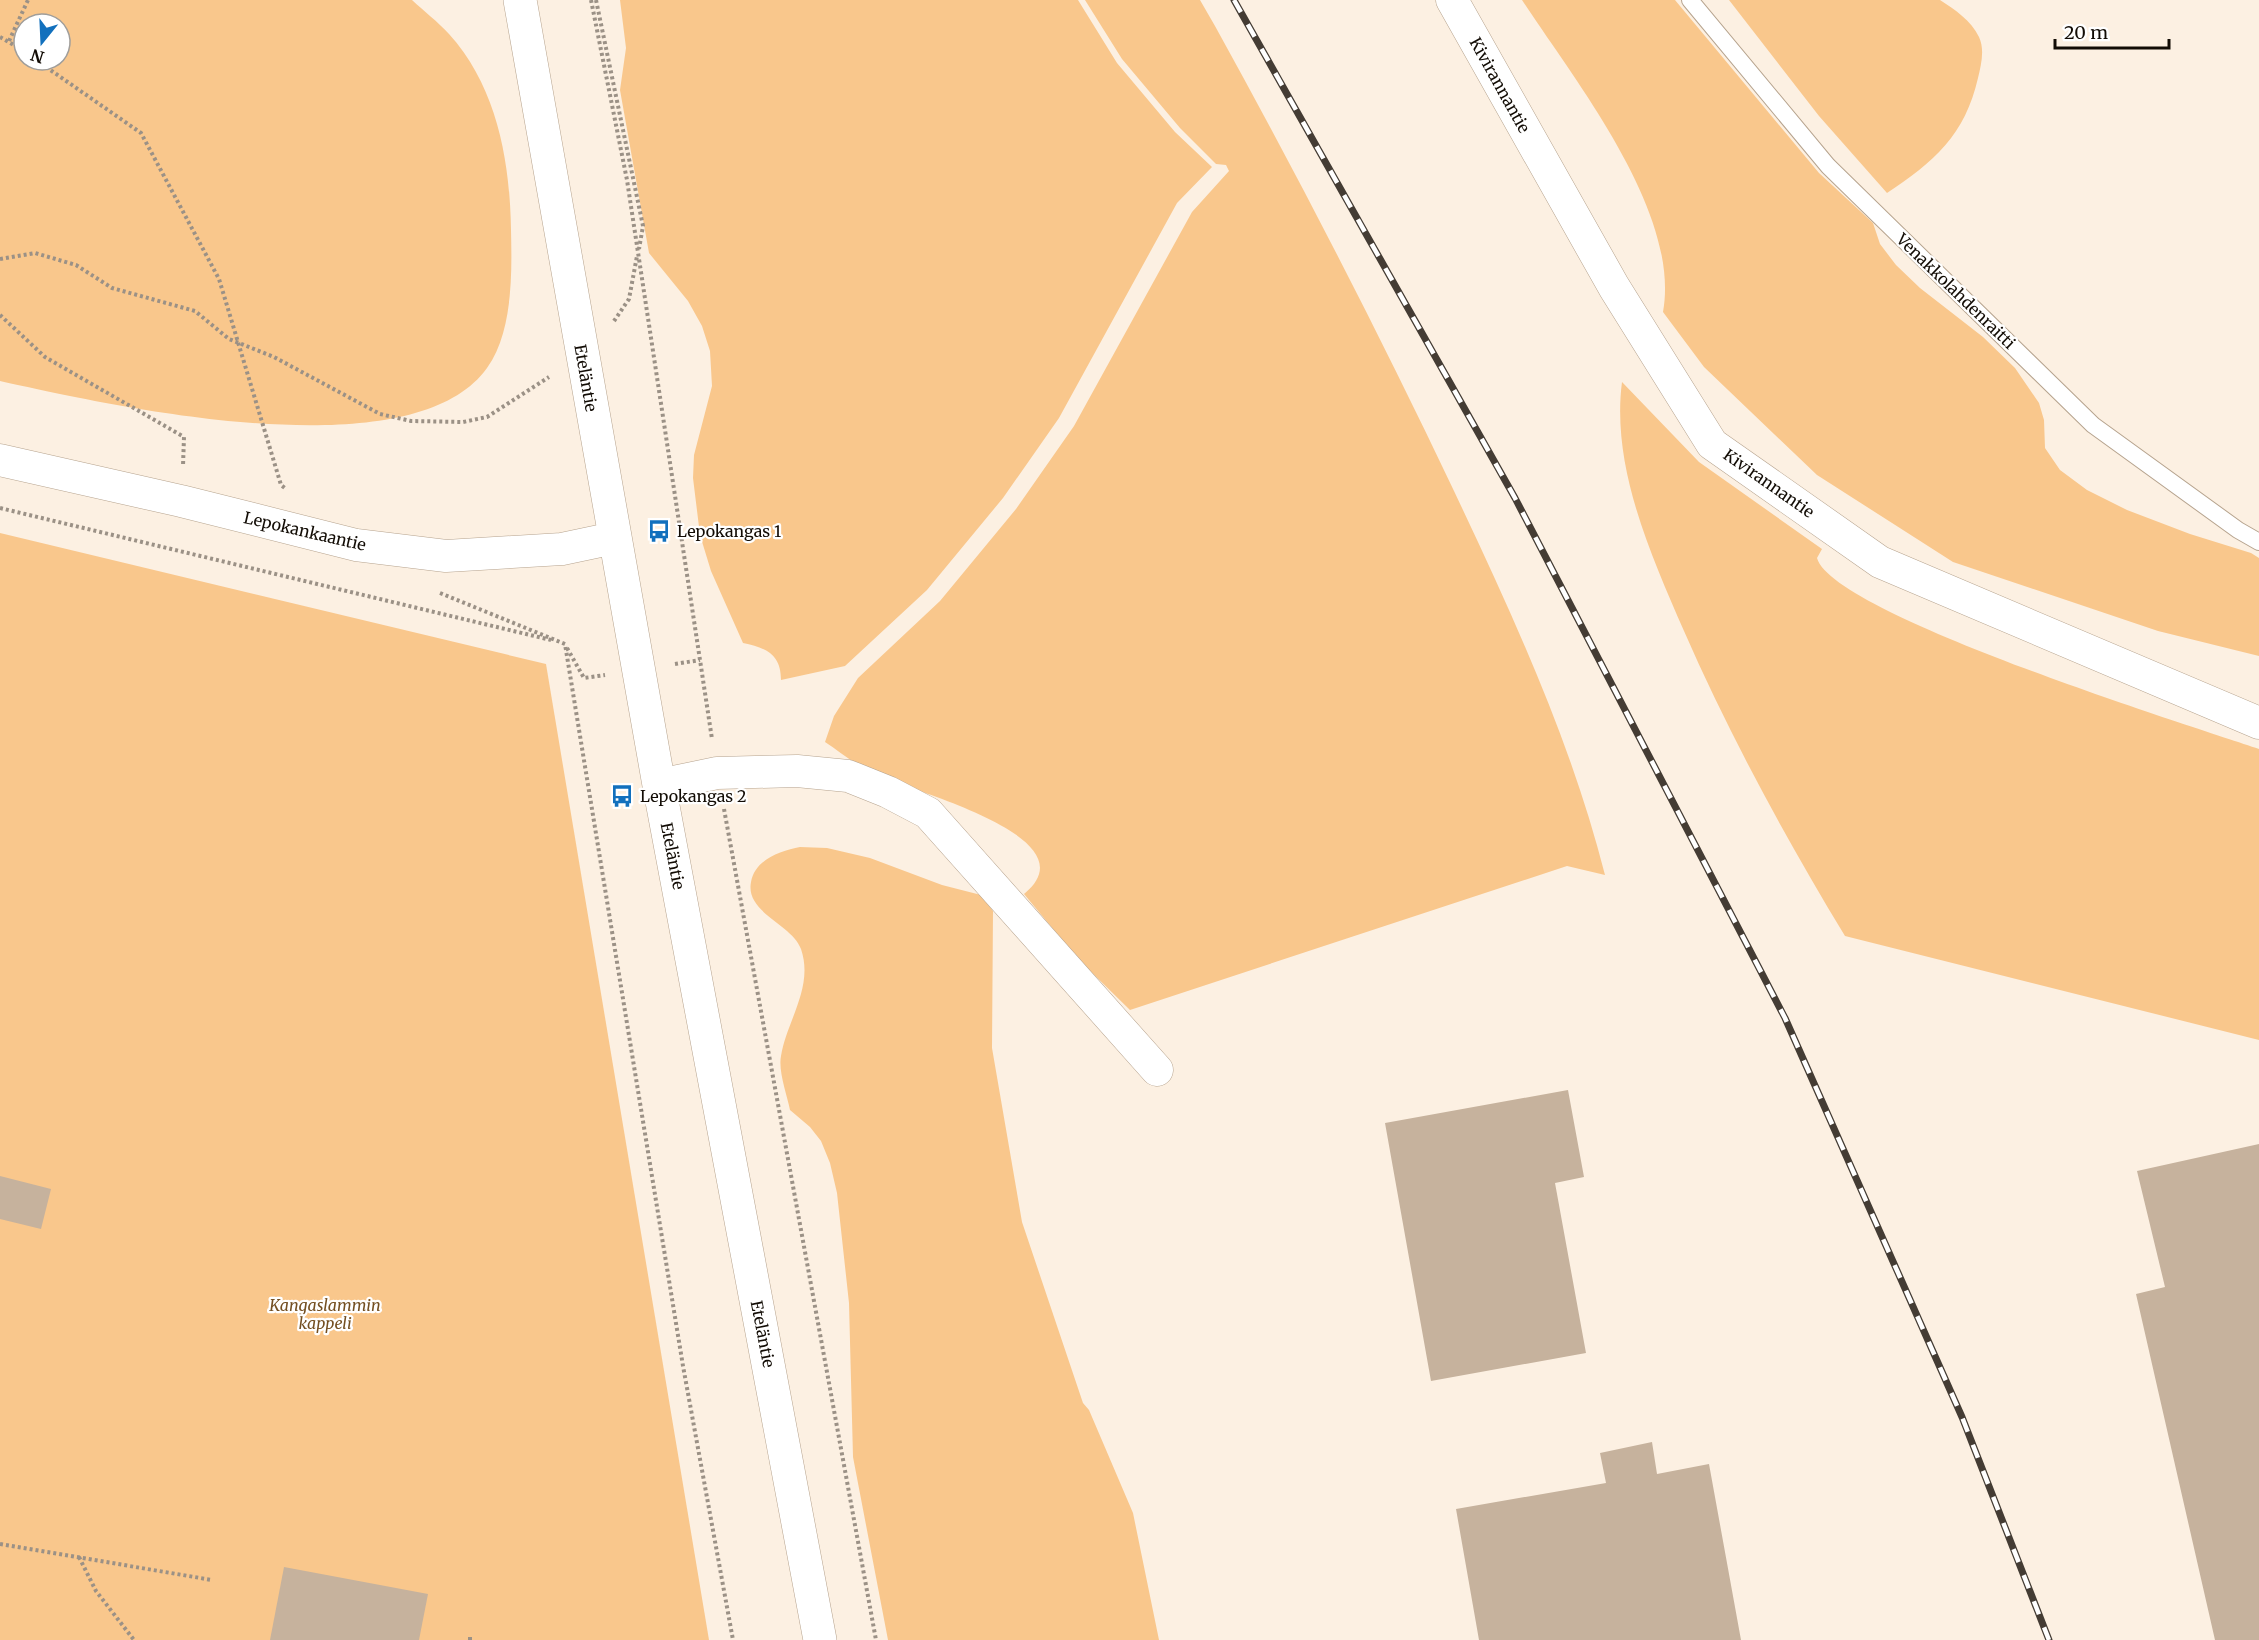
<svg xmlns="http://www.w3.org/2000/svg" width="2259" height="1640" font-family="Merriweather,serif">
<style>
.green{fill:#f9c78c;fill-rule:evenodd}
.building{fill:#c6b29d}
.lines{fill:none;stroke-linecap:round;stroke-linejoin:round}
.service-casing{stroke:#b6a38e;stroke-width:18}
.minor-casing{stroke:#b6a38e;stroke-width:33}
.tertiary-casing{stroke:#b6a38e;stroke-width:34}
.path{stroke:#9b9186;stroke-width:4;stroke-dasharray:3 3;stroke-linecap:butt}
.service{stroke:#fff;stroke-width:16}
.minor{stroke:#fff;stroke-width:32}
.tertiary{stroke:#fff;stroke-width:33}
.rail-casing{stroke:#443c34;stroke-width:7}
.rail{stroke:#fff;stroke-width:4.5;stroke-dasharray:14;stroke-linecap:butt}
.labels{text-anchor:middle;stroke-width:4.5;stroke-linejoin:round;paint-order:stroke}
.street-label{font-size:16px;fill:#120c05;stroke:#fff}
.poi-label{font-size:16px;fill:#120c05;stroke:#fff;text-anchor:start}
.park-label{font-size:16px;font-style:italic;fill:#744f21;stroke:#fff}
</style>
<rect width="100%" height="100%" fill="#fcf0e2"/>
<!-- green -->
<g class="green">
<path d="M0,0h412c12,11 26,22 37,34 48,53 61,127 62,196 1,43 2,102 -24,138 -76,106 -378,37 -487,13zM24,24h36v36h-36z"/>
<path d="M620,0h458l39,63 58,69 37,35 -35,36 -118,215 -56,80 -76,92 -82,76 -64,14c0,-26 -15,-32 -38,-37l-32,-72 -11,-36 -7,-57 1,-23 18,-69 -2,-35 -8,-25 -14,-25 -39,-48 -29,-163 6,-42z"/>
<path d="M1085,0h115l15,26c84,152 164,307 239,465 59,125 117,250 151,384l-38,-9 -437,144 -52,-51 -54,-65c72,-58 -121,-105 -153,-121 -16,-9 -31,-21 -46,-31l9,-26 24,-38 82,-77 76,-92 58,-83 118,-214 37,-41 -3,-6 -10,-1 -36,-36 -58,-69z"/>
<path d="M1522,0h153l144,173 54,50 7,21 16,21 24,23 63,49 32,31 24,35 5,17 1,28 15,22 27,20 40,20 63,24 61,19 8,5v98l-101,-25 -205,-69 -136,-87 -113,-108 -41,-55c18,-100 -88,-231 -141,-312z"/>
<path d="M1729,0h211c15,10 31,20 39,37 6,13 2,28 -1,41 -13,57 -44,84 -91,115l-68,-77z"/>
<path d="M1622,382l77,80 123,87 -5,9c15,56 374,168 442,191v291l-414,-104c-60,-99 -115,-200 -161,-305 -33,-76 -73,-164 -62,-249z"/>
<path d="M0,533l546,131 163,976h-709z"/>
<path d="M800,847l27,1 43,10 72,27 39,10 12,16 -1,137 30,174 61,181 6,7 44,103 26,127h-271l-35,-183 -4,-154 -12,-110 -7,-30 -9,-22 -11,-14 -20,-17c-3,-15 -12,-39 -9,-54 6,-36 33,-69 20,-107 -9,-25 -56,-36 -50,-67 4,-23 30,-31 49,-35z"/>
</g>
<!-- building -->
<g class="building">
<path d="M1568,1090l16,87 -29,6 31,170 -155,28 -46,-258z"/>
<path d="M2259,1144v496h-44l-79,-346 29,-7 -28,-116z"/>
<path d="M0,1176l51,13 -10,40 -41,-10z"/>
<path d="M1652,1442l5,32 52,-10 32,176h-262l-23,-131 150,-26 -6,-30z"/>
<path d="M284,1567l144,27 -9,46h-149z"/>
</g>
<g class="lines">
<!-- service casing -->
<g class="service-casing">
<path id="service" d="M1690,0l138,166 265,259 145,105 21,12"/>
</g>
<!-- minor casing -->
<g class="minor-casing">
<g id="minor">
<path d="M1452,0l162,287 98,157 168,118 379,161"/>
<path d="M0,460l181,41 175,44 90,11 116,-7 52,-11"/>
<path d="M659,785l58,-12 80,-2 51,5 40,16 40,21 229,257"/>
</g>
</g>
<!-- tertiary casing -->
<g class="tertiary-casing">
<path id="tertiary" d="M520,0l139,785 161,855"/>
</g>
<!-- path -->
<g class="path">
<path d="M591,0l36,180 85,559"/>
<path d="M596,0l47,226 -4,23"/>
<path d="M0,37l24,14"/>
<path d="M9,41l19,-41"/>
<path d="M36,60l105,73 78,146 62,206 5,4"/>
<path d="M0,259l35,-6 41,12 36,23 83,23 34,28 45,18 106,57 31,7 52,1 24,-5 62,-40"/>
<path d="M0,315l45,42 139,80 -1,29"/>
<path d="M614,321l15,-22 8,-43"/>
<path d="M0,508l551,132"/>
<path d="M440,593l125,51 118,722 50,274"/>
<path d="M567,648l17,30 21,-3"/>
<path d="M675,664l25,-4"/>
<path d="M724,809l152,831"/>
<path d="M0,1544l212,36"/>
<path d="M79,1557l17,34 38,49"/>
<path d="M470,1640v-3"/>
</g>
<!-- service -->
<use href="#service" class="service"/>
<!-- minor -->
<use href="#minor" class="minor"/>
<!-- tertiary -->
<use href="#tertiary" class="tertiary"/>
<!-- rail casing -->
<g class="rail-casing">
<path id="rail" d="M1234,0l281,498 270,520 177,399 87,223"/>
</g>
<!-- rail -->
<use href="#rail" class="rail"/>
</g>
<!-- icons -->
<defs>
<g id="bus-bare" transform="scale(1.8)"><path d="M-5-6H5V4H4V6H2V4H-2V6H-4V4H-5ZM-3.5-4V0h7V-4ZM-3.5 1.2v1.5H-2V1.2ZM2 1.2v1.5H3.5V1.2Z" fill="#1270bd" stroke="#fff" stroke-width="2.5" paint-order="stroke"/></g>
</defs>
<g fill-rule="evenodd">
<use href="#bus-bare" x="659" y="531"/>
<use href="#bus-bare" x="622" y="796"/>
</g>
<g class="labels">
<!-- street labels -->
<g class="street-label">
<text transform="translate(1500 85) rotate(61)" y="6">Kivirannantie</text>
<text transform="translate(1956 291) rotate(44)" y="6">Venakkolahdenraitti</text>
<text transform="translate(586 378) rotate(80)" y="6">Eteläntie</text>
<text transform="translate(1769 483) rotate(35)" y="6">Kivirannantie</text>
<text transform="translate(305 531) rotate(13)" y="6">Lepokankaantie</text>
<text transform="translate(673 856) rotate(79)" y="6">Eteläntie</text>
<text transform="translate(763 1334) rotate(79)" y="6">Eteläntie</text>
</g>
<!-- poi labels -->
<g class="poi-label">
<text x="677" y="537">Lepokangas 1</text>
<text x="640" y="802">Lepokangas 2</text>
</g>
<!-- park labels -->
<g class="park-label">
<text x="325" y="1311">Kangaslammin<tspan x="325" dy="18">kappeli</tspan></text>
</g>
</g>
<!-- north arrow -->
<g transform="translate(42 42) rotate(198)"><circle r="28" fill="#ffffff" stroke="#a09e9b" stroke-width="1.5"/>
<path d="M0-4.5L10 22L0 15L-10 22Z" fill="#1270bd"/>
<text y="-9" font-size="16" font-weight="bold" text-anchor="middle" fill="#120c05">N</text>
</g>
<!-- scale -->
<path d="M2055 39v9h114v-9" fill="none" stroke="#120c05" stroke-width="3"/>
<text x="2064" y="39" font-size="18" fill="#120c05" stroke="#ffffff" stroke-width="4.5" paint-order="stroke">20 m</text>
</svg>
